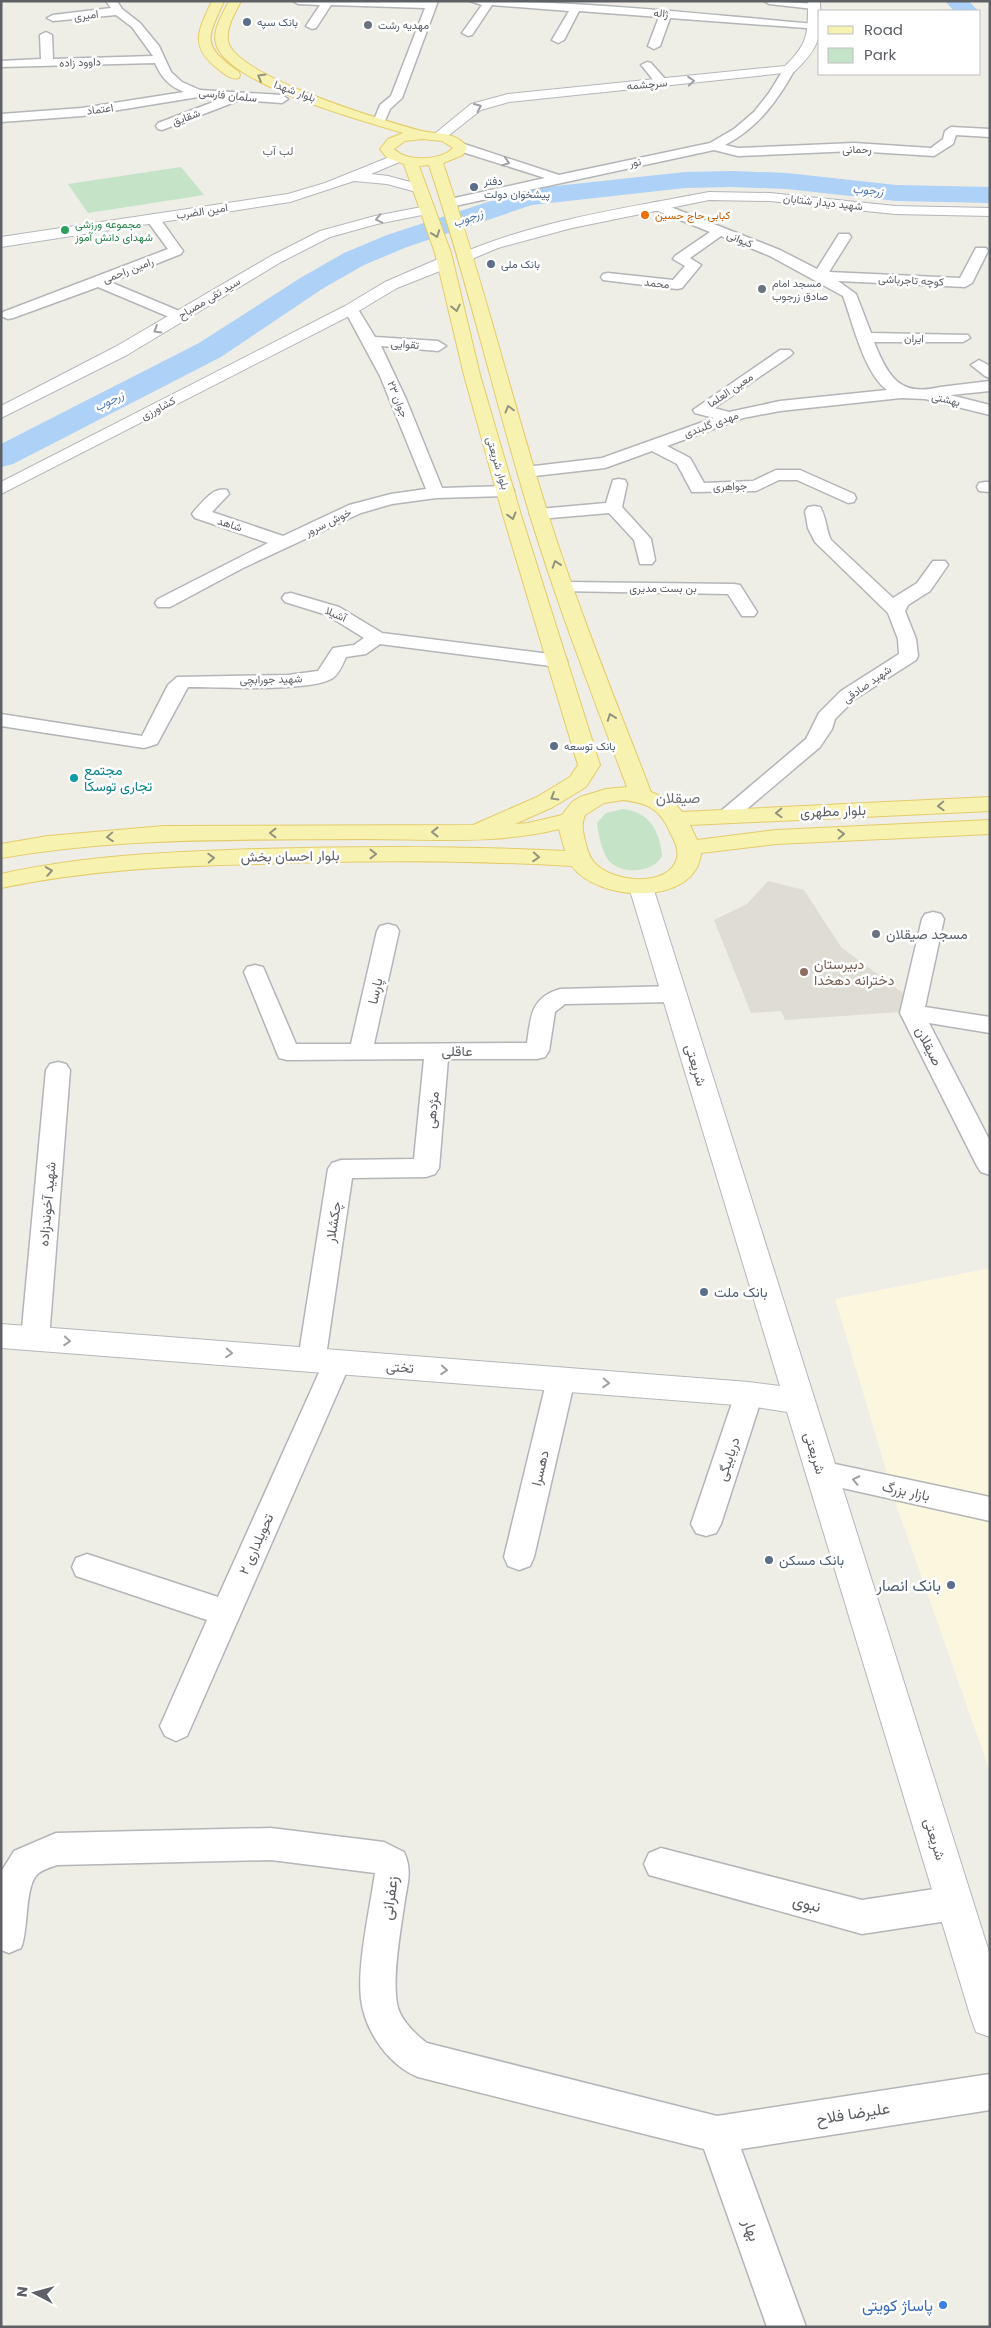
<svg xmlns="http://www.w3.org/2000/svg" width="991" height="2328" font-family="Poppins,Vazirmatn,sans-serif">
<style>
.commercial{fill:#fbf6de}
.education{fill:#dedcd4}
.green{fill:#c4e3c7}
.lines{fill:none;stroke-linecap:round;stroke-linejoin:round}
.river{fill:#add1f7;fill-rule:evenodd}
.minor-casing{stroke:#b3b5b9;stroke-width:3}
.tertiary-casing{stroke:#b3b5b9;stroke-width:2}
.secondary-casing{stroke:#b4b7bc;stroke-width:2}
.primary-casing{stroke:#e5cb68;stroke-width:2}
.minor{fill:#fff;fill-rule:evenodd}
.tertiary{fill:#fff;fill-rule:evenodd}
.secondary{fill:#fff;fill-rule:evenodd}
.primary{fill:#f8f2b1;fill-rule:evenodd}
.oneway{stroke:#939380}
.oneway2{stroke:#9ea0a3}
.service-dot{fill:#5c6f8a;stroke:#fff;stroke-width:2}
.worship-dot{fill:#6b7280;stroke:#fff;stroke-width:2}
.food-dot{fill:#e8710a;stroke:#fff;stroke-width:2}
.leisure-dot{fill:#2e9e5b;stroke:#fff;stroke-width:2}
.culture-dot{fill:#0f9aa8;stroke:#fff;stroke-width:2}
.education-dot{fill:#8d6e63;stroke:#fff;stroke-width:2}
.shop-dot{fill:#3f7fe0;stroke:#fff;stroke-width:2}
.labels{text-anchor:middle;stroke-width:5;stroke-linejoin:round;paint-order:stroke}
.far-street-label{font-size:11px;fill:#5d6065;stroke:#fff}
.far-service-label{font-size:11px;fill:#4e5e75;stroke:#fff;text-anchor:start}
.far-worship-label{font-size:11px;fill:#5b616d;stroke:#fff;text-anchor:start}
.far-food-label{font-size:11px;fill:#c56008;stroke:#fff;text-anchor:start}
.far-leisure-label{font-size:11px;fill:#27864d;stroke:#fff;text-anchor:start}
.far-neighbourhood-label{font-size:12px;fill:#6e7276;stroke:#fff}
.far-water-label{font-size:12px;font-style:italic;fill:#4e77b1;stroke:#fff}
.culture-label{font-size:14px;fill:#0d838f;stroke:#fff;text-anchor:start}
.street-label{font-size:14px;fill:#5d6065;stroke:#fff}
.worship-label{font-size:14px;fill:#5b616d;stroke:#fff;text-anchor:start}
.education-label{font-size:14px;fill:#785e54;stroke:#fff;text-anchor:start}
.service-label{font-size:14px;fill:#4e5e75;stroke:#fff;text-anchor:start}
.neighbourhood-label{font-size:15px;fill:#6e7276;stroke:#fff}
.near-service-label{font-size:16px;fill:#4e5e75;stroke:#fff;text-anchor:end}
.near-street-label{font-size:16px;fill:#5d6065;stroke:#fff}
.near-shop-label{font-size:16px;fill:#366cbe;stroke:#fff;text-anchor:end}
</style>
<rect width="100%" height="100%" fill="#eeede6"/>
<!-- commercial -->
<path class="commercial" d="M990,1268v504l-92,-262 -63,-211z"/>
<!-- education -->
<path class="education" d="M768,881l36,9 37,57 66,49 -7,16 -115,8 -4,-9 -30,2 -37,-93 33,-16z"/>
<!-- green -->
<g class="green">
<path d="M181,167l23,28 -116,18 -20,-29z"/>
<path d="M623,809c26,3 37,22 39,47 -9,17 -40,19 -53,5 -7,-8 -11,-28 -12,-38l9,-10z"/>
</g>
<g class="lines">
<!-- river -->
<g class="river">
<path d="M945,1h24l9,10h-24z"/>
<path d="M732,171l55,2 109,12 94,2v16l-94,-2 -109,-12 -55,-2 -47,1 -153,17 -125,42 -43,18 -42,24 -101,68 -208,107 -12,3v-23l198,-101 103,-66 42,-24 43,-18 141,-46 157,-17z"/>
</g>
<!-- minor casing -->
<g class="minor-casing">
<g id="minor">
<path d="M106,1h11l5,8 18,14 19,23 12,26 11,10 18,8 82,5 6,4 -6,4 -42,-3 -78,30 -4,-1 -2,-3 2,-3 66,-25 -26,-1 -116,19 -81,6v-8l81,-6 102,-16c-15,-6 -23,-15 -29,-29l-154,4v-6l40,-2 -1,-24 6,-3 6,3 1,24 100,-3 -21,-29 -16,-12 -63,6 -6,-3 6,-3 58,-7z"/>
<path d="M293,1h145l-36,97 -12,11 -6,14 -4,1 -6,-4 6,-15 11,-9 34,-88 -94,-3 -15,23 -4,1 -6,-3 14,-21 -22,-1z"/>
<path d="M470,1c115,0 231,13 346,23l4,1v4l-150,-11 -10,28 -6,3 -6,-3 11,-29 -80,-6 -15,29 -6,3 -6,-3 17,-29 -77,-6 -20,30 -4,1 -6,-3 20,-28z"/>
<path d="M764,1l54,3 1,2 -5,3 -45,-5z"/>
<path d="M647,62l4,1 15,17v6h-8l-15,-19 -2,-2z"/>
<path d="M789,65l6,4c-17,31 -37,59 -70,76l13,3 116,-5 77,5 12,-9 2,-8 6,-4 39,2v8l-34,-2 -3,9 -19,12 -80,-5 -116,5 -24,-6 -264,57 -7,-4 7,-4 95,-21 -89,-28 -2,-3 2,-3h8l95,31 151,-32 24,-14 20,-17 15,-19 16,-26z"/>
<path d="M658,202l122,48 37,19 22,-35h10l2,3 -22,35 131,6 16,-30h10l2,3 -16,32 -7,4 -127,-6 18,13 15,39 97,2 2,3 -7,4h-89c14,35 26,55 66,45l50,-6v10l-40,4 40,10v10l-65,-16 -24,-1 -121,13 -37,7 -76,28 23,12 14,25 49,-2 23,-11h24l54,24 2,4 -2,4 -6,1 -51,-23h-18l-23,11 -64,1 -15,-28 -25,-13 -47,17 -79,9 -6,-1 -2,-4 2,-4 6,-1 76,-9 112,-40 -19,-5 -2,-3 87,-60h10l3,3 -3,3 -76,52 15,4 51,-11 107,-11c-23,-17 -34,-67 -44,-94l-73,-40 -49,-20 -31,22 11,7 -19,23 -5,1 -74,-9 -2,-3 2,-3 5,-1 65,7 12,-14 -12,-7 2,-3 35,-24 -57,-23 -2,-3 2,-3z"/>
<path d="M153,215l5,1 25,35 -2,3 -71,28 74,31 2,3 -2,3h-10l-76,-32 -85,31 -5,1 -7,-3 2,-4 165,-63 -22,-30z"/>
<path d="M351,305l5,1 19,31 63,4 8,5 -8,5 -57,-5 25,53 36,89 64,-2 6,1 2,4 -2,4 -6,1 -70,2 -44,6 -31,9 -118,55 -73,39h-12l-3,-4 3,-4 110,-56 -73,-25 -3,-4 3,-4c9,-9 18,-23 32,-20l2,4 -17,18 71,24 66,-31 42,-11 35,-5 -46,-113 -36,-67z"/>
<path d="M979,360l11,6v12l-5,-2 -14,-11z"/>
<path d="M619,479l6,1 2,4 -5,23 29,32 4,21 -3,4h-12l-6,-24 -25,-27 -70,6 -6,-1 -3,-4 3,-4 6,-1 67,-6 7,-23z"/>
<path d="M985,482h5v10l-11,-1 -2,-4 2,-4z"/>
<path d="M814,506l6,1c6,9 6,23 11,33l62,58 24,-15 16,-22h12l3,4 -18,26 -22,14 -3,6 11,28 2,17 -2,4 -61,39 -20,20 -3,10 -12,18 -85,72 -7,2 -7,-2 -3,-4 3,-4 85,-72 13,-26 22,-22 58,-37 -1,-15 -10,-26 -73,-71 -7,-14 -3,-17 3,-4z"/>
<path d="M565,582l169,2 6,1 17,27 -3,4h-12l-14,-22 -169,-3 -3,-4 3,-4z"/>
<path d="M291,593l48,14 43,26 176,22 7,2 2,4 -2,4 -7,2 -178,-23 -14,10 -20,3c-3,7 -8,19 -15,22 -24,13 -112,8 -143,8l-31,57 -13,4 -143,-22v-12l141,22 26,-51 9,-8 111,-2 30,-4 15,-23 21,-3 10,-7 -37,-23 -42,-13 -3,-4 3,-4z"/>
<path d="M933,912l8,2 3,5 -19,88 65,10v16l-61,-10 61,118v34l-9,-3 -4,-6 -77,-153 22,-94 3,-5z"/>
<path d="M388,924l8,2 3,5 -25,113 153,-1c4,-26 3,-45 33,-54l114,-3 8,3 3,5 -3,5 -8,3 -109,2 -10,8 -6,39 -4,6 -8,2h-89l-9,109 -4,6 -9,3 -74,1 -26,178 11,-5 10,3 4,8 -164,374 -11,5 -11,-5 -5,-10 47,-106 -131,-44 -4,-9 4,-9 11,-4 131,43 103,-229 -9,3 -10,-3 -4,-8 30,-191 4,-6 9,-3 73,-1 10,-100 -137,1 -8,-2 -35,-86 3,-5 8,-2 8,2 33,77h55l26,-113 3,-5z"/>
<path d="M58,1062l8,2 4,6 -21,269 -4,7 -10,4 -10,-4 -4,-7 25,-269 4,-6z"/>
<path d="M561,1368l10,3 4,8 -41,178 -4,9 -11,4 -11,-4 -4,-9 43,-178 4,-8z"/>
<path d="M749,1383l10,3 4,8 -42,130 -5,9 -10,3 -10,-3 -5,-9 44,-130 4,-8z"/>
<path d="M821,1461l169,36v24l-179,-40 -4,-8 4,-8z"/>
<path d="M271,1828l113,14 20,10c8,18 4,29 1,48 -4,27 -14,83 -7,108 4,13 18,27 29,35l290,73 273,-42v36l-249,39 65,178h-39l-63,-178 -286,-72c-30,-12 -53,-46 -57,-78 -4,-34 9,-91 14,-126l-104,-13 -214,5c-5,2 -13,4 -18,8 -15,10 -10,57 -18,75l-12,5 -8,-3v-78l13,-21 42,-18z"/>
<path d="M661,1848l201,52 92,-14 12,5 5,12 -5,12 -12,5 -92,14 -213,-59 -5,-11 5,-11z"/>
</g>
</g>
<!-- tertiary casing -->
<g class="tertiary-casing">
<path id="tertiary" d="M709,192l61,1 125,13 95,2v8l-95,-2 -125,-13 -61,-1 -137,28 -74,20 -31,13 -8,-5 3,-3c78,-33 164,-45 247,-61z"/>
</g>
<!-- secondary casing -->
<g class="secondary-casing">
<g id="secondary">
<path d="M808,1h12c1,36 1,45 -26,71l-285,30 -28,8 -37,29h-10l-2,-3 39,-32 37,-10 277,-28c24,-23 23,-33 23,-65z"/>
<path d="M397,154l5,1 2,3 -2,3 -31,13 17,2 37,10 2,3 -2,3 -5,1 -33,-9 -33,-3 -64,21 -289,45v-10l287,-43 37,-11z"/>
<path d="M427,206l5,1 2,3 -2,3 -55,11 -47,13 -49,25 -154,93 -126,63v-12l114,-59 156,-91 49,-25 55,-15z"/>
<path d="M445,256l8,5 -13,10 -43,17 -40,24 -356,182v-12l344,-176 40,-24z"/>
<path d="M641,880l8,2 4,5 337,1068v82l-14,-5 -5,-14 -184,-606 -38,-6 -748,-58v-24l748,58 31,4 -151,-499 4,-5z"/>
</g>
</g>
<!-- primary casing -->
<g class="primary-casing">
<g id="primary">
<path d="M212,1h12c-18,40 -22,44 15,71l1,3 -1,3c-9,2 -14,-4 -21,-9 -29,-23 -20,-38 -6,-68z"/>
<path d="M229,1h12c-6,12 -15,26 -13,40 6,35 159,81 194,90 17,4 33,0 45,16l-4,8 -20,8c39,115 68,233 104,348 30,95 68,188 104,281l22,9 9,11 308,-15v14l-300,14 7,15 79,-10 214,-10v14l-214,10 -75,9c-5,54 -104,49 -129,13 -105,-6 -209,-6 -314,-2 -87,2 -172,6 -257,24v-14c85,-19 170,-22 257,-25 102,-3 205,-3 307,2l-6,-22c-63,16 -131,10 -195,10 -123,1 -242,-2 -363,19v-14l47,-8 116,-10 309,-1 64,-28 33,-20 8,-12 -75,-250 -39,-140 -29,-122 -31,-89 -17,-6 -7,-9 8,-10 15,-6c-39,-12 -175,-48 -187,-89 -4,-15 7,-30 13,-43zM422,139l20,2 11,7c-12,13 -47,14 -59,1l11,-8zM429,165c38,114 65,232 100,347 28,93 64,184 98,275l-21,2 -26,8 -8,5 -10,13 -34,8 -13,1 38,-17 33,-20 14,-22 -79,-250 -41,-140 -29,-122 -32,-87zM623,800c25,3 37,9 47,32 4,8 9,17 7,26 -8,31 -67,24 -83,4 -5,-5 -7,-14 -9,-21 -2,-9 -4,-17 0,-26l19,-12z"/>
</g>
</g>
<!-- minor -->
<use href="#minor" class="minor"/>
<!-- tertiary -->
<use href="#tertiary" class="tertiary"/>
<!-- secondary -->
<use href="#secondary" class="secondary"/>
<!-- primary -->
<use href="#primary" class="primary"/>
</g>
<!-- one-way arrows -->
<defs><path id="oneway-chevron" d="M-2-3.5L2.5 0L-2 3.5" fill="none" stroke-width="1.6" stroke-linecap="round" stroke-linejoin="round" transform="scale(1.25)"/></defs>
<g class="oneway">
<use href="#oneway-chevron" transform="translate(261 77) rotate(-149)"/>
<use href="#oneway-chevron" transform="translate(436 234) rotate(70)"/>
<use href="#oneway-chevron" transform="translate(456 308) rotate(77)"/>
<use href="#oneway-chevron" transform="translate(509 409) rotate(-105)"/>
<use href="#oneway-chevron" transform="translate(512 516) rotate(75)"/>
<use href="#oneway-chevron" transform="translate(556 564) rotate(-109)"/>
<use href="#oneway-chevron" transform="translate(611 717) rotate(-110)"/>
<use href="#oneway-chevron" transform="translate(554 797) rotate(149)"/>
<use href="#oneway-chevron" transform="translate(941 806) rotate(178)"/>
<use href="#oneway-chevron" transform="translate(779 813) rotate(178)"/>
<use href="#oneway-chevron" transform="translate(435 832) rotate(180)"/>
<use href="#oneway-chevron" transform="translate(273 833) rotate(180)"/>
<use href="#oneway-chevron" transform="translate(841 834) rotate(-3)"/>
<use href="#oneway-chevron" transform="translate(110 837) rotate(176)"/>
<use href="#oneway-chevron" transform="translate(373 854)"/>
<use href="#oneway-chevron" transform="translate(536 857) rotate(4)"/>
<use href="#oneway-chevron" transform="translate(211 858) rotate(-3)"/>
<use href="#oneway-chevron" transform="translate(49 871) rotate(-9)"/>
</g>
<g class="oneway2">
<use href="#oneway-chevron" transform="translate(691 81) rotate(-5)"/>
<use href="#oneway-chevron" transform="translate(478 107) rotate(-25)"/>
<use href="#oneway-chevron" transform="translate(506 162) rotate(18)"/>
<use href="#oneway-chevron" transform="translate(379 219) rotate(167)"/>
<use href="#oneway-chevron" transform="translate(157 330) rotate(149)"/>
<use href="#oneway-chevron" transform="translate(67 1341) rotate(4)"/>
<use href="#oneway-chevron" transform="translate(229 1353) rotate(4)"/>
<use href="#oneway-chevron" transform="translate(444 1370) rotate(4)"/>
<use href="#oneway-chevron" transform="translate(606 1383) rotate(4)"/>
<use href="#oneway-chevron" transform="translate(856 1480) rotate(-168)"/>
</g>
<!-- markers -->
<g class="service-dot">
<circle cx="247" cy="22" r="5"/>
<circle cx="474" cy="187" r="5"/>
<circle cx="491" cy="264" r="5"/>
<circle cx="554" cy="746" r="5"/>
<circle cx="704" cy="1292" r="5"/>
<circle cx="769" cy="1560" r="5"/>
<circle cx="951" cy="1585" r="5"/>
</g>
<g class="worship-dot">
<circle cx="368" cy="25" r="5"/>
<circle cx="762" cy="289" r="5"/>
<circle cx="876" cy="934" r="5"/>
</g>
<circle class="food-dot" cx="645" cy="215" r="5"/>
<circle class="leisure-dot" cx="65" cy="230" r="5"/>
<circle class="culture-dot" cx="74" cy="778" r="5"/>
<circle class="education-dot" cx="804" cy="972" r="5"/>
<circle class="shop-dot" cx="943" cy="2305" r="5"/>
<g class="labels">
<!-- far-street labels -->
<g class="far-street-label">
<text transform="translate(661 13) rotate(4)" y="4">ژاله</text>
<text transform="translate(86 15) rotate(-7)" y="4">امیری</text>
<text transform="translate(80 62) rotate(-2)" y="4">داوود زاده</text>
<text transform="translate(647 84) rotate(-5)" y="4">سرچشمه</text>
<text transform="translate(295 91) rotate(20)" y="4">بلوار شهدا</text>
<text transform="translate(228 95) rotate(6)" y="4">سلمان فارسی</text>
<text transform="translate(100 109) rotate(-8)" y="4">اعتماد</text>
<text transform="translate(186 117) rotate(-20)" y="4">شقایق</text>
<text x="857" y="153">رحمانی</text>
<text transform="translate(635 162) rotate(-10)" y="4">نور</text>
<text transform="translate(823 202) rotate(6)" y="4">شهید دیدار شتابان</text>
<text transform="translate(202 211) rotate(-9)" y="4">امین الضرب</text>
<text transform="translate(740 239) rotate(22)" y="4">کیوانی</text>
<text transform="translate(128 270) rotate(-21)" y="4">رامین راحمی</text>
<text transform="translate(911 280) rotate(3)" y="4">کوچه تاجرباشی</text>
<text transform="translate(657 283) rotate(7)" y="4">محمد</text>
<text transform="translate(209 298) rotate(-31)" y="4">سید تقی مصباح</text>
<text transform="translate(914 338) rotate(1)" y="4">ایران</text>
<text transform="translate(405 344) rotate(4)" y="4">تقوایی</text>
<text transform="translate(730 390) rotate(-34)" y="4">معین العلما</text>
<text transform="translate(398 399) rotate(68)" y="4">جوان ۲۳</text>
<text transform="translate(946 399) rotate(13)" y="4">بهشتی</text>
<text transform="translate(158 408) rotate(-27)" y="4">کشاورزی</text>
<text transform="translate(711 424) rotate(-20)" y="4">مهدی گلبندی</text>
<text transform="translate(498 463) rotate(73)" y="4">بلوار شریعتی</text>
<text transform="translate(730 486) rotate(-2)" y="4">جواهری</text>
<text transform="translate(328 522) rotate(-26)" y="4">خوش سرور</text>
<text transform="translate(230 524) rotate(18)" y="4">شاهد</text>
<text x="663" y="592">بن بست مدیری</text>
<text transform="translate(336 614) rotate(24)" y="4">آشیلا</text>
<text transform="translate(271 679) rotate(-1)" y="4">شهید جورابچی</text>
<text transform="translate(867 684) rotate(-35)" y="4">شهید صادقی</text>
</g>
<!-- far-service labels -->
<g class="far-service-label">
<text x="257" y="26">بانک سپه</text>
<text x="484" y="185">دفتر<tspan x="484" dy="13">پیشخوان دولت</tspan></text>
<text x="501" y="268">بانک ملی</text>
<text x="564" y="750">بانک توسعه</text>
</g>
<!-- far-worship labels -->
<g class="far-worship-label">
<text x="378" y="29">مهدیه رشت</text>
<text x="772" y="287">مسجد امام<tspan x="772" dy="13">صادق زرجوب</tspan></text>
</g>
<!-- far-food labels -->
<g class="far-food-label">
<text x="655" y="219">کبابی حاج حسین</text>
</g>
<!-- far-leisure labels -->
<g class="far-leisure-label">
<text x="75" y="228">مجموعه ورزشی<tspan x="75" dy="13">شهدای دانش آموز</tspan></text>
</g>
<!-- far-neighbourhood labels -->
<g class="far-neighbourhood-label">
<text x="278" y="155">لب آب</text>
</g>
<!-- far-water labels -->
<g class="far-water-label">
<text transform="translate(868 190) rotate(5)" y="4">زرجوب</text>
<text transform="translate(468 218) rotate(-20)" y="4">زرجوب</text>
<text transform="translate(109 401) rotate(-27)" y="4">زرجوب</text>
</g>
<!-- culture labels -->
<g class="culture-label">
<text x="84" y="775">مجتمع<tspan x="84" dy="16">تجاری توسکا</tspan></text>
</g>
<!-- street labels -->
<g class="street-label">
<text transform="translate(833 811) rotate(-2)" y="5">بلوار مطهری</text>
<text transform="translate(290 856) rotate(-1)" y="5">بلوار احسان بخش</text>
<text transform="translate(375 991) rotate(-77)" y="5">پارسا</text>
<text transform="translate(929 1046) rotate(63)" y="5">صیقلان</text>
<text x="457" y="1056">عاقلی</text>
<text transform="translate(696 1065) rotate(73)" y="5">شریعتی</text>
<text transform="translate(432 1110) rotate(-84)" y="5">مژدهی</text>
<text transform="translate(47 1204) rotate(-85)" y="5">شهید آخوندزاده</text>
<text transform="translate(333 1222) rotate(-81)" y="5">چکشلار</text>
<text transform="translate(400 1367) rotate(4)" y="5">تختی</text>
<text transform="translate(815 1453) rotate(73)" y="5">شریعتی</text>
<text transform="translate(728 1459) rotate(-72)" y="5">دریابیگی</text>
<text transform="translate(540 1468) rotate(-77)" y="5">دهسرا</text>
<text transform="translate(906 1491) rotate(12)" y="5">بازار بزرگ</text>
<text transform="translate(256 1544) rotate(-66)" y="5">تحویلداری ۲</text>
<text transform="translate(935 1839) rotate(73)" y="5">شریعتی</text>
</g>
<!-- worship labels -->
<g class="worship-label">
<text x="886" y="939">مسجد صیقلان</text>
</g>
<!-- education labels -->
<g class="education-label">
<text x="814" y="969">دبیرستان<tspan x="814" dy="16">دخترانه دهخدا</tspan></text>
</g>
<!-- service labels -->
<g class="service-label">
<text x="714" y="1297">بانک ملت</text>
<text x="779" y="1565">بانک مسکن</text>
</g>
<!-- neighbourhood labels -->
<g class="neighbourhood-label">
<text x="678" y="803">صیقلان</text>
</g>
<!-- near-service labels -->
<g class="near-service-label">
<text x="941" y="1591">بانک انصار</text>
</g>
<!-- near-street labels -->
<g class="near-street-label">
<text transform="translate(389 1898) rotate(-82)" y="6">زعفرانی</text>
<text transform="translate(807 1903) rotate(15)" y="6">نبوی</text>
<text transform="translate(853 2113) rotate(-9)" y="6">علیرضا فلاح</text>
<text transform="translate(752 2230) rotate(70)" y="6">بهار</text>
</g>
<!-- near-shop labels -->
<g class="near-shop-label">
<text x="933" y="2311">پاساژ کویتی</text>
</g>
</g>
<!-- border -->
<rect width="991" height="2328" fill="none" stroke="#5d6065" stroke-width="5"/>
<!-- legend -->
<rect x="818" y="10" width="162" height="65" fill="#ffffff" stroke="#bebfc1"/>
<rect x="828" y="26" width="25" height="8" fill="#f8f2b1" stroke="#bebfc1"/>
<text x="864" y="35" font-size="15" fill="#5d6065">Road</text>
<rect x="828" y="48" width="25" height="15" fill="#c4e3c7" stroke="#bebfc1"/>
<text x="864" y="60" font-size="15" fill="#5d6065">Park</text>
<!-- north arrow -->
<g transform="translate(35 2293) rotate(276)" stroke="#ffffff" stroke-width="4" paint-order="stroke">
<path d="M0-4L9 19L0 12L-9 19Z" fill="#5d6065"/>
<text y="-8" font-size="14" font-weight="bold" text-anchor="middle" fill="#5d6065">N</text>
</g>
</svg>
